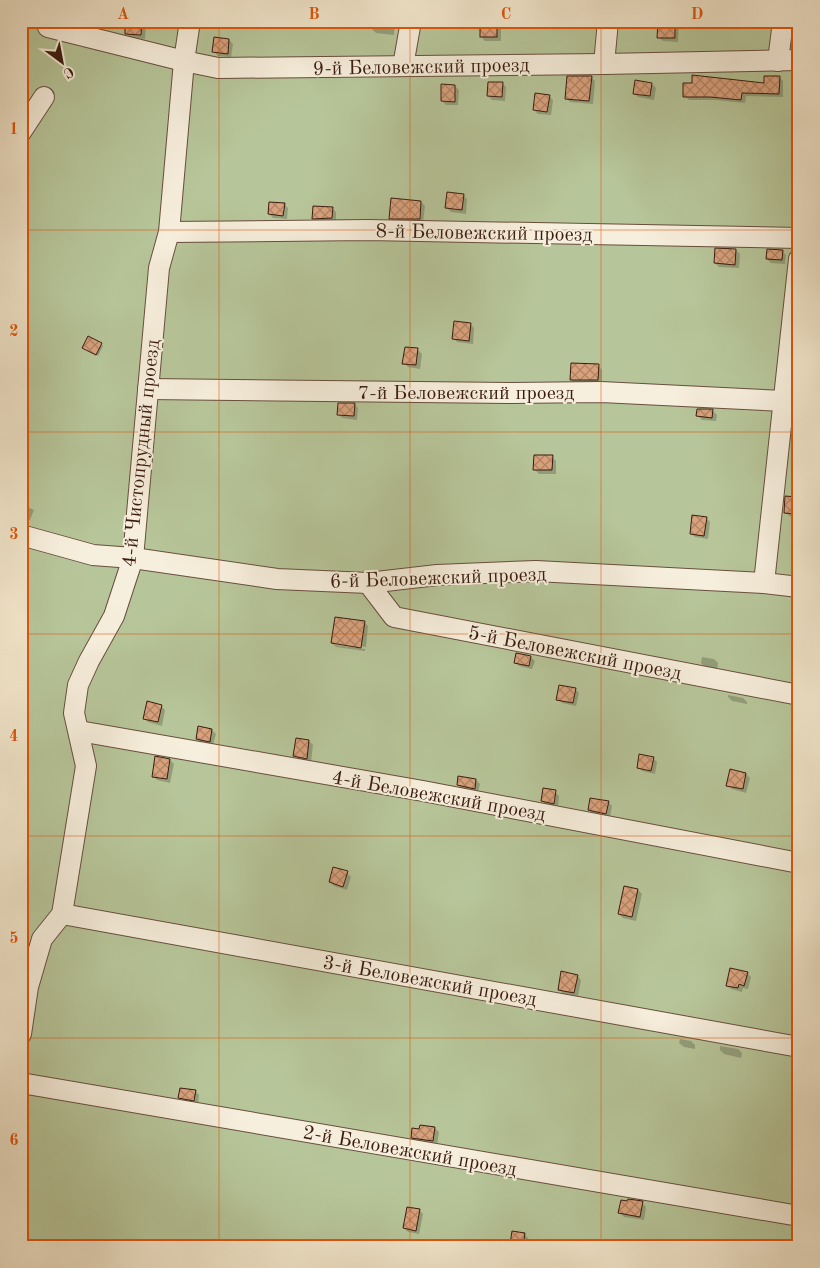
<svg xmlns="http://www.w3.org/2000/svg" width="820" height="1268" font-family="'Old Standard TT',serif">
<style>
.green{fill:#b7c69a;stroke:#787054}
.shadow{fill:#0003}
.building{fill:url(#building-cross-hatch);stroke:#3a1b0f}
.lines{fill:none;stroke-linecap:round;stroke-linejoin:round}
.minor-casing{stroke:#684e3e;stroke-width:22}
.minor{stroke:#f7efdd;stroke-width:20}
.grid{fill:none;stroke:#df560c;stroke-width:1;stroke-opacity:0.55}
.labels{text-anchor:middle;stroke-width:4;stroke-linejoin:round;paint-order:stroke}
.street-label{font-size:20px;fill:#3a1b0f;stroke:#f7efdd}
.neatline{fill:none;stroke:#df560c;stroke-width:2}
.grid-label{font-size:16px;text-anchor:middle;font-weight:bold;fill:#df560c}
</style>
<defs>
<pattern id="building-cross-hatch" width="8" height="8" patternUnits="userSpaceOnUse" patternTransform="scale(1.25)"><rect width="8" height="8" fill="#d9a27d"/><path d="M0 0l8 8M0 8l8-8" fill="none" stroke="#b18365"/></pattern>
</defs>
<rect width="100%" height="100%" fill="#f2e6cb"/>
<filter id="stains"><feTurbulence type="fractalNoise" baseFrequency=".004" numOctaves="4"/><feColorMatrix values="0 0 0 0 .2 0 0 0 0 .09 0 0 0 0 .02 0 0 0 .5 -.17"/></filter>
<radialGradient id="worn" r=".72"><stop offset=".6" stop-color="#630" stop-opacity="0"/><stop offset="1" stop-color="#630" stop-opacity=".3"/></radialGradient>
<!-- green -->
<rect class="green" x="21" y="21" width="778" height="1226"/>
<!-- shadow -->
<g class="shadow">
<path d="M141,21l5,4 -1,14 -15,-2 -4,-4z"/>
<path d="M373,21h22l-1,14 -18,-2 -4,-4z"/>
<path d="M481,21h17l3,3v17h-16l-4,-4z"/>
<path d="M561,21h16v4l-13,-1z"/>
<path d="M659,21h20l-1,21 -15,-1 -5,-4z"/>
<path d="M229,40l4,4 -2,13 -13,-1 -4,-5z"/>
<path d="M591,77l4,4 -2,23 -23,-2 -4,-4z"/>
<path d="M779,77l4,4v16l-37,-1 -1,7 -30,-3h-26l-4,-4 80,-12z"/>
<path d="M502,83l4,4 -1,14 -13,-1 -4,-4z"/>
<path d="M652,84l4,4 -2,12 -16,-3 -4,-4z"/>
<path d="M455,86l4,4 -1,15h-12l-4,-4z"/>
<path d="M549,96l4,4 -2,15 -13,-1 -4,-4z"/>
<path d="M463,195l4,4 -1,15 -15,-2 -4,-4z"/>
<path d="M421,202l4,4 -2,17 -29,-1 -4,-4z"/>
<path d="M284,204l4,4 -1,11 -14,-1 -4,-4z"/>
<path d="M332,208l4,4v10h-19l-4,-4z"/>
<path d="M736,250l4,4 -1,14 -20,-1 -4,-4z"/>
<path d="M782,251l4,4 -1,9 -14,-1 -4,-4z"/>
<path d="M470,324l4,4 -1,16 -16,-2 -4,-4z"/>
<path d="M101,344l2,2 -5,10 -13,-7z"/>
<path d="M418,350l4,4 -2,15 -12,-2 -4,-4z"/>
<path d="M598,365l4,5v14h-27l-4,-4z"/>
<path d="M354,404l4,4 -1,12 -15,-2 -4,-4z"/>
<path d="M713,411l4,4 -1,6 -14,-1 -4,-4z"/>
<path d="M552,457l4,4v13h-17l-4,-4z"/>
<path d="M797,498l2,2v18l-10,-2 -4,-4z"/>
<path d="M21,504l13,6 -4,10 -9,-3z"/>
<path d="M706,518l4,4 -2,17 -13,-2 -4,-4z"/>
<path d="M364,622l4,4 -2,21 -31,-4v2l30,4v2l-29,-4 -4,-4z"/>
<path d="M531,657l4,4 -3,8 -13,-3 -4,-4z"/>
<path d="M702,657l12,2 4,4 -1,7 -12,-3 -4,-4z"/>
<path d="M575,689l4,4 -3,13 -14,-3 -4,-4z"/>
<path d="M728,695l15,3 4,4v2l-15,-3 -4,-4z"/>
<path d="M161,706l4,4 -3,16 -14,-4 -4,-4z"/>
<path d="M212,730l4,4 -3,11 -12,-2 -4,-4z"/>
<path d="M309,741l4,4 -2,17 -12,-2 -4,-4z"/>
<path d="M653,758l4,4 -2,12 -13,-3 -4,-4z"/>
<path d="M170,760l4,4 -4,19 -13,-3 -4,-4z"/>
<path d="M746,774l4,4 -4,15 -14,-4 -4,-4z"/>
<path d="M476,780l4,4 -2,8 -16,-3 -4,-4z"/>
<path d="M555,792l4,4 -1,11 -12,-2 -4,-4z"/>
<path d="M608,802l4,4 -2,11 -17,-3 -4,-4z"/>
<path d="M794,836h5v18l-7,-5z"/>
<path d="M347,873l4,4 -4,13 -13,-4 -4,-4z"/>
<path d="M638,890l4,4 -6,27 -13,-3 -4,-4z"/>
<path d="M747,973l4,4 -3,12 -5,-1 -1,4 -11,-3 -4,-4z"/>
<path d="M577,976l4,4 -3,16 -15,-2 -4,-5z"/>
<path d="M680,1039l11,2 4,4v4l-11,-2 -5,-4z"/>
<path d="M720,1046l18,3 4,4 -1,5 -17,-4 -4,-4z"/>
<path d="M195,1091l4,4 -1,9 -14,-3 -4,-4z"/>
<path d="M435,1128l4,4 -2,13 -21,-4 -4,-4 8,-7z"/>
<path d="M798,1188h1v18l-4,-3z"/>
<path d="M628,1203h14l4,4 -2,13 -20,-3 -4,-4z"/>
<path d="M419,1210l4,4 -4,20 -11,-2 -4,-4z"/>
<path d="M524,1234l4,4 -1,9h-12l-4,-4z"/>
</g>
<!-- building -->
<g class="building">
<path d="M125,21h17l-1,14 -16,-1z"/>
<rect x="480" y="21" width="17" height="16"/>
<path d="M658,21h17v17h-18z"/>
<path d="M214,37l15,2 -1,15 -16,-2z"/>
<path d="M692,75l72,8v-7h16l-1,18 -37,-1 -1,7 -31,-3h-27v-14h9z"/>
<path d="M567,76h25l-3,25 -24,-2z"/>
<path d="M635,80l17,3 -2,13 -17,-2z"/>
<path d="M488,82h15l-1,15 -15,-1z"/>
<path d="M441,84l14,1v17l-14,-1z"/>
<path d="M535,93l15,2 -3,17 -14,-2z"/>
<path d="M447,192l17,2 -2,16 -17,-2z"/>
<path d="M391,198l30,3 -1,18h-31z"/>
<path d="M269,202l16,1 -2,13 -15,-2z"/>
<path d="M313,206l20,1 -1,11 -20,1z"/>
<path d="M715,248l21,1 -1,16 -21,-2z"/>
<path d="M767,249l16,1 -1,10 -16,-1z"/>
<path d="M454,321l17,2 -2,18 -17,-2z"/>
<path d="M88,336l14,7 -6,12 -14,-7z"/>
<path d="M405,347l13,1 -2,17 -14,-1z"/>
<path d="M571,363l28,1 -1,16h-28z"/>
<path d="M338,403h17l-1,13 -17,-1z"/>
<path d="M697,409h16l-1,9 -16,-2z"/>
<path d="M534,455h19l-1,15h-19z"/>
<path d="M785,496l12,1 -1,17 -12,-1z"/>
<path d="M692,515l15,2 -3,19 -14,-2z"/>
<path d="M335,617l30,4 -4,27 -30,-5z"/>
<path d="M516,653l15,3 -2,10 -15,-3z"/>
<path d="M559,685l17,3 -3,15 -17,-3z"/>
<path d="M147,701l15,4 -4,17 -15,-3z"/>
<path d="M198,726l14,3 -2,13 -14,-3z"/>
<path d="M296,738l13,2 -2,19 -14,-3z"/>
<path d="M639,754l15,3 -3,14 -14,-3z"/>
<path d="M155,756l15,3 -3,20 -15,-2z"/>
<path d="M730,769l16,4 -3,16 -17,-3z"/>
<path d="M458,776l18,3 -1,10 -18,-4z"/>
<path d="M543,788l13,2 -2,14 -13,-3z"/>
<path d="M590,798l19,3 -3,13 -18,-4z"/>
<path d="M333,867l15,4 -5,16 -14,-5z"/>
<path d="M624,886l14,3 -6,28 -14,-3z"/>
<path d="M730,968l18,4 -4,14 -5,-2 -1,4 -12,-2z"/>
<path d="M561,971l17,4 -4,18 -16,-3z"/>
<path d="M180,1088l16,2 -2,11 -16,-3z"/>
<path d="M420,1125l15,2 -2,14 -22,-3 1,-10 7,1z"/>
<path d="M628,1199l15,2 -3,16 -22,-4 3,-13 6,1z"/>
<path d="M407,1207l13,2 -4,22 -13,-3z"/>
<path d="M512,1231l13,2 -2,13 -13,-2z"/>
</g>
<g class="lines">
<!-- minor casing -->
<g class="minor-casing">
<g id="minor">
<path d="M49,21l-1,6 136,34 34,7 386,-4 195,-4"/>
<path d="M778,61l5,-40"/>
<path d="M604,64l4,-43"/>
<path d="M403,66l8,-45"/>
<path d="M21,132l23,-35"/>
<path d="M169,232l199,-2 431,8"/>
<path d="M148,389l363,4 90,-1 183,9"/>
<path d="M21,535l72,20 40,3 144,21 91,4 69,-8 99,-4 228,12 35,4"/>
<path d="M368,583l26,34 405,78"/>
<path d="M764,583l35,-324"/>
<path d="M79,731l344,60 376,72"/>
<path d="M62,914l737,133"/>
<path d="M21,1034l7,-47 14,-48 20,-25 24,-148 -12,-53 4,-28 11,-24 25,-45 19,-58 26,-290 10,-36 15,-171 6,-40"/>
<path d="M21,1083l778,133"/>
</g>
</g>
<!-- minor -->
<use href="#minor" class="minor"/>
</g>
<!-- grid -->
<path class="grid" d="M219,21v1226M410,21v1226M601,21v1226M21,230h778M21,432h778M21,634h778M21,836h778M21,1038h778"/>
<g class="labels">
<!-- street labels -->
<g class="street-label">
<text transform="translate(421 66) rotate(-1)" y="7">9-й Беловежский проезд</text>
<text transform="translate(484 232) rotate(1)" y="7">8-й Беловежский проезд</text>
<text x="466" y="399">7-й Беловежский проезд</text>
<text transform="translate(140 453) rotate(-84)" y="7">4-й Чистопрудный проезд</text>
<text transform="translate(438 577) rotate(-2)" y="7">6-й Беловежский проезд</text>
<text transform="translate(575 652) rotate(11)" y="7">5-й Беловежский проезд</text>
<text transform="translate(439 795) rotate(10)" y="7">4-й Беловежский проезд</text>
<text transform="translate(430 980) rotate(10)" y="7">3-й Беловежский проезд</text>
<text transform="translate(410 1150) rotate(10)" y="7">2-й Беловежский проезд</text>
</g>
</g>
<!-- margin -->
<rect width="820" height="1268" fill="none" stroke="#f2e6cb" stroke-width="55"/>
<!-- north arrow -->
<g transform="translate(62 62) rotate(148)" stroke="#f7efdd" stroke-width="4" paint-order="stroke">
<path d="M0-4L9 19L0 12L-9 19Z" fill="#3a1b0f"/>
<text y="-8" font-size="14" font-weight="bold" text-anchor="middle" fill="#3a1b0f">С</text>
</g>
<rect x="28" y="28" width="764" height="1212" class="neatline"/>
<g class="grid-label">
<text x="123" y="19">A</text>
<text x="314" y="19">B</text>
<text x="506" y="19">C</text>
<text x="697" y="19">D</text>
<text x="14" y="134">1</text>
<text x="14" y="336">2</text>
<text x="14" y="539">3</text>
<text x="14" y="741">4</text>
<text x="14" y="943">5</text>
<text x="14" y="1145">6</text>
</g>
<rect width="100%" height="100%" filter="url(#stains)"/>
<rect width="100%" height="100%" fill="url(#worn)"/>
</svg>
